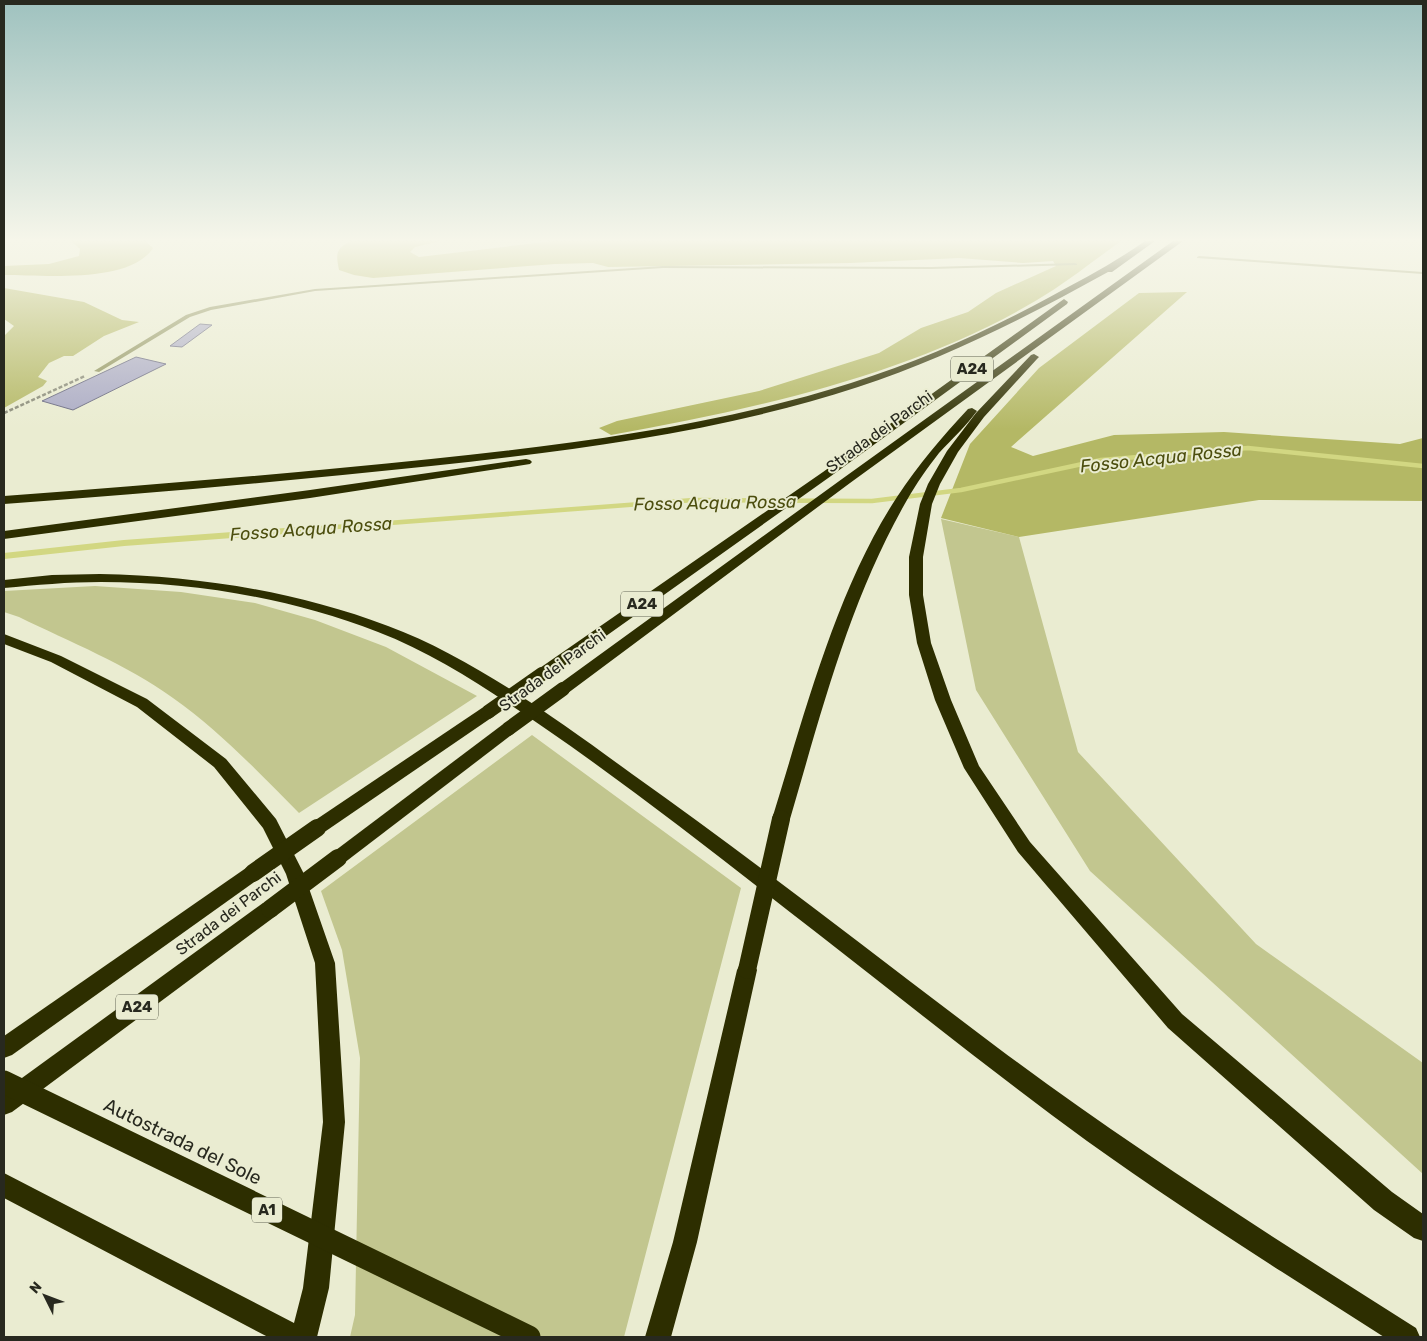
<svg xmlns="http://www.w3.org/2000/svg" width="1427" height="1341" font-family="Rubik,sans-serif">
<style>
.green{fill:#c2c68f}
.forest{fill:#b4b865}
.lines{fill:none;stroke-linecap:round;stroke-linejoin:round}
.stream-far1{stroke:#d2d782;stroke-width:4.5}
.stream{stroke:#d2d782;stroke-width:6}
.building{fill:#ababc5;stroke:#696981}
.path{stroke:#898a78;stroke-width:2.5;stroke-dasharray:4 2;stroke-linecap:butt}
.service{fill:#8f925c;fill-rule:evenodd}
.motorway{fill:#2d2e00;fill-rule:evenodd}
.motorway-bridge-far2{stroke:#2d2e00;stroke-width:14}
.motorway-bridge-far1{stroke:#2d2e00;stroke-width:18}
.motorway-bridge{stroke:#2d2e00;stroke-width:23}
.labels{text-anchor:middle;stroke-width:4;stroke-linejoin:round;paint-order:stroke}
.shield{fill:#eaecd1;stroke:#626454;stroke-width:1}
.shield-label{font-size:15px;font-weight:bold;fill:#28291f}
.street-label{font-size:16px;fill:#28291f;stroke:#eaecd1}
.water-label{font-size:18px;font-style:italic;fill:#4c4e0e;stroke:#eaecd1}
.near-street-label{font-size:19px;fill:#28291f;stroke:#eaecd1}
</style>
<rect width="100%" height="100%" fill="#eaecd1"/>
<!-- green -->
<g class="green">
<path d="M941,519l78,18 59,215 178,192 167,119v111l-333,-303 -114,-181z"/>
<path d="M95,586l86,6 74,11 60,17 71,27 91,49 -178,117c-40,-40 -79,-82 -126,-115 -47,-34 -103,-56 -154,-81l-15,-5v-21z"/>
<path d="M532,735l209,153 -117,449h-274l5,-22 5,-257 -18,-108 -21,-59z"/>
</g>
<!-- forest -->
<g class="forest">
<path d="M71,241h74l8,7c-23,36 -111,27 -149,27v-9l45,-2 30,-8 1,-7z"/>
<path d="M351,241h89l-25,6 -5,5 9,5 134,-16h568c-28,20 -55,42 -84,59 -126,75 -283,109 -426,135l-12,-7 18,-7 142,-30 120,-38 42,-25 47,-16 28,-19 60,-27 -3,-5 -30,2 -64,-5 -109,5 -242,4 -15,-4 -38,1 -182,14 -19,-3 -15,-5c-3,-16 -4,-21 12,-29z"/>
<path d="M4,288l80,14 38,18 17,2 -35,14 -31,20h-9l-15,7 -11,14 9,4 -4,5 -39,22v-72l10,-10 -10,-7z"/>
<path d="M1187,292l-176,155 22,9 81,-21 110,-3 176,12 23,-6v63l-164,-1 -240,37 -78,-19 29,-74 69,-76 100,-75z"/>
</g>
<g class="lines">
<!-- stream-far1 -->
<path class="stream-far1" d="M296,530l398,-30 178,1 89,-11 140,-30 147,-12 175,18"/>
<!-- stream -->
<path class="stream" d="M4,556l120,-13 188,-14"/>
</g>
<!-- building -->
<g class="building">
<path d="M200,324l12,1 -30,22 -12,-1z"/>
<path d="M136,357l30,7 -93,46 -31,-9z"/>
</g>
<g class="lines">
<!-- path -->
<path class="path" d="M4,413l81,-37"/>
<!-- service -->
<g class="service">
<path d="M1199,256l224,16v2l-226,-16v-1z"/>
<path d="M1075,263l2,1v1l-146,4 -268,-1 -348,23 -104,19 -21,7 -91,55 -5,-1 92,-56 24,-8 105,-18 348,-23 268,1z"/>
</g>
<!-- motorway -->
<g class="motorway">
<path d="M1145,241h10l-43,31h-4c-81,45 -162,86 -250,115 -137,45 -283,63 -427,79 -142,15 -285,28 -427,38v-8c142,-11 285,-22 427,-37 141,-15 285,-33 420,-76 69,-22 134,-51 197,-85 33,-18 66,-35 97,-57z"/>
<path d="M1173,241h10l-333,242 -282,210 -5,1 -5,-1 -3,-4 3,-4 284,-206z"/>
<path d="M1064,299l4,3 -1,2 -236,172 -284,202h-10l-3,-4 3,-4 286,-198z"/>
<path d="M1034,354l5,3 -2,2 -53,58 -26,35 -18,32 -8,20 -9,53v38l8,48 20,57 28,66 51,76 152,172 210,178 31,22v27l-9,-3 -40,-28 -206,-182 -150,-176 -54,-84 -29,-68 -18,-57 -8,-48v-38l11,-53 8,-20 19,-33 29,-38 55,-58z"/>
<path d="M972,408l5,3c-11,15 -25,28 -38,42 -11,14 -23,31 -32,47 -57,99 -85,210 -117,319l-3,5 -6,2 -6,-2 -3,-5c33,-106 64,-229 125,-322 21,-32 45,-60 71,-88z"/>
<path d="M526,459l4,1 2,2 -2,2 -220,34 -306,41v-8l306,-41z"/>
<path d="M100,574c98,2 195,17 288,52 84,31 171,95 244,148 124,88 244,182 366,274 135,101 276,190 418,280l4,9h-36c-100,-64 -201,-127 -297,-196 -92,-67 -180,-138 -270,-208 -89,-69 -178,-140 -271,-204 -53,-36 -108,-74 -168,-97 -88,-34 -183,-50 -277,-50 -33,0 -65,3 -97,6v-8l48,-5z"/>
<path d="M4,634l57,22 86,43 79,60 50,60 28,55 31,89 10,159 -16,166 -12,49h-49l-264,-139v-25l290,150 9,-35 20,-166 -8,-159 -29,-89 -23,-46 -49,-61 -77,-60 -86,-45 -47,-18z"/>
<path d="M488,706l6,2 2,4 -2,4 -171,117 -6,2 -6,-2 -3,-5 3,-5 171,-115z"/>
<path d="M508,723l6,2 2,4 -2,4 -170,130 -6,2 -6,-2 -3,-5 3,-5 170,-128z"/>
<path d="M253,865l7,3 2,5 -2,5 -248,177 -8,3v-22l242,-168z"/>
<path d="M270,901l7,2 3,6 -3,6 -265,197 -8,3v-24l259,-188z"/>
<path d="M747,961l7,3 3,6 -60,272 -26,95h-26l28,-95 64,-272 3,-6z"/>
</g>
<!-- motorway-bridge-far2 -->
<g class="motorway-bridge-far2">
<path d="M488,712l54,-38"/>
<path d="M508,729l55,-40"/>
</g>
<!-- motorway-bridge-far1 -->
<g class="motorway-bridge-far1">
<path d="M253,873l64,-45"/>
<path d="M270,909l68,-51"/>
<path d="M747,970l34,-151"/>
</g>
<!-- motorway-bridge -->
<path class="motorway-bridge" d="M4,1082l525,255"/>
</g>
<!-- sky -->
<linearGradient id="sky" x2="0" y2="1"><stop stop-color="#9fc2bf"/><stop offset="0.56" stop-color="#f6f6ea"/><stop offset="1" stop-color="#f6f6ea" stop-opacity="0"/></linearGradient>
<rect width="1427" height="429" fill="url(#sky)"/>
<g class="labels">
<!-- shield labels -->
<g class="shield">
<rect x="951" y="356.5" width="42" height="25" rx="4"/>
<rect x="621" y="591.5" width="42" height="25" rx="4"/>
<rect x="116" y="994.5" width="42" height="25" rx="4"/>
<rect x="252" y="1197.5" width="30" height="25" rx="4"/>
</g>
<g class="shield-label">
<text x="972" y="374">A24</text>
<text x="642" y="609">A24</text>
<text x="137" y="1012">A24</text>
<text x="267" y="1215">A1</text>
</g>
<!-- street labels -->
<g class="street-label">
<text transform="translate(879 431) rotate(-36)" y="6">Strada dei Parchi</text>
<text transform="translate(552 670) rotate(-36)" y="6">Strada dei Parchi</text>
<text transform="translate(228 913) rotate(-37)" y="6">Strada dei Parchi</text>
</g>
<!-- water labels -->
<g class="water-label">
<text transform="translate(1161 458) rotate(-6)" y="6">Fosso Acqua Rossa</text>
<text transform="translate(715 503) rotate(-1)" y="6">Fosso Acqua Rossa</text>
<text transform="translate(311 529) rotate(-4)" y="6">Fosso Acqua Rossa</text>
</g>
<!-- near-street labels -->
<g class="near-street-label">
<text transform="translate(183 1141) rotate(26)" y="7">Autostrada del Sole</text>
</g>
</g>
<!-- border -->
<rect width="1427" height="1341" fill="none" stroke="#28291f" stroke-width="10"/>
<!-- north arrow -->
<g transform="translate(45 1296) rotate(312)" stroke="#eaecd1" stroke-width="4" paint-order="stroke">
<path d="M0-4L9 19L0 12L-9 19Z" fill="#28291f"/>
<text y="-8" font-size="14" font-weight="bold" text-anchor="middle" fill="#28291f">N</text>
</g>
</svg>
